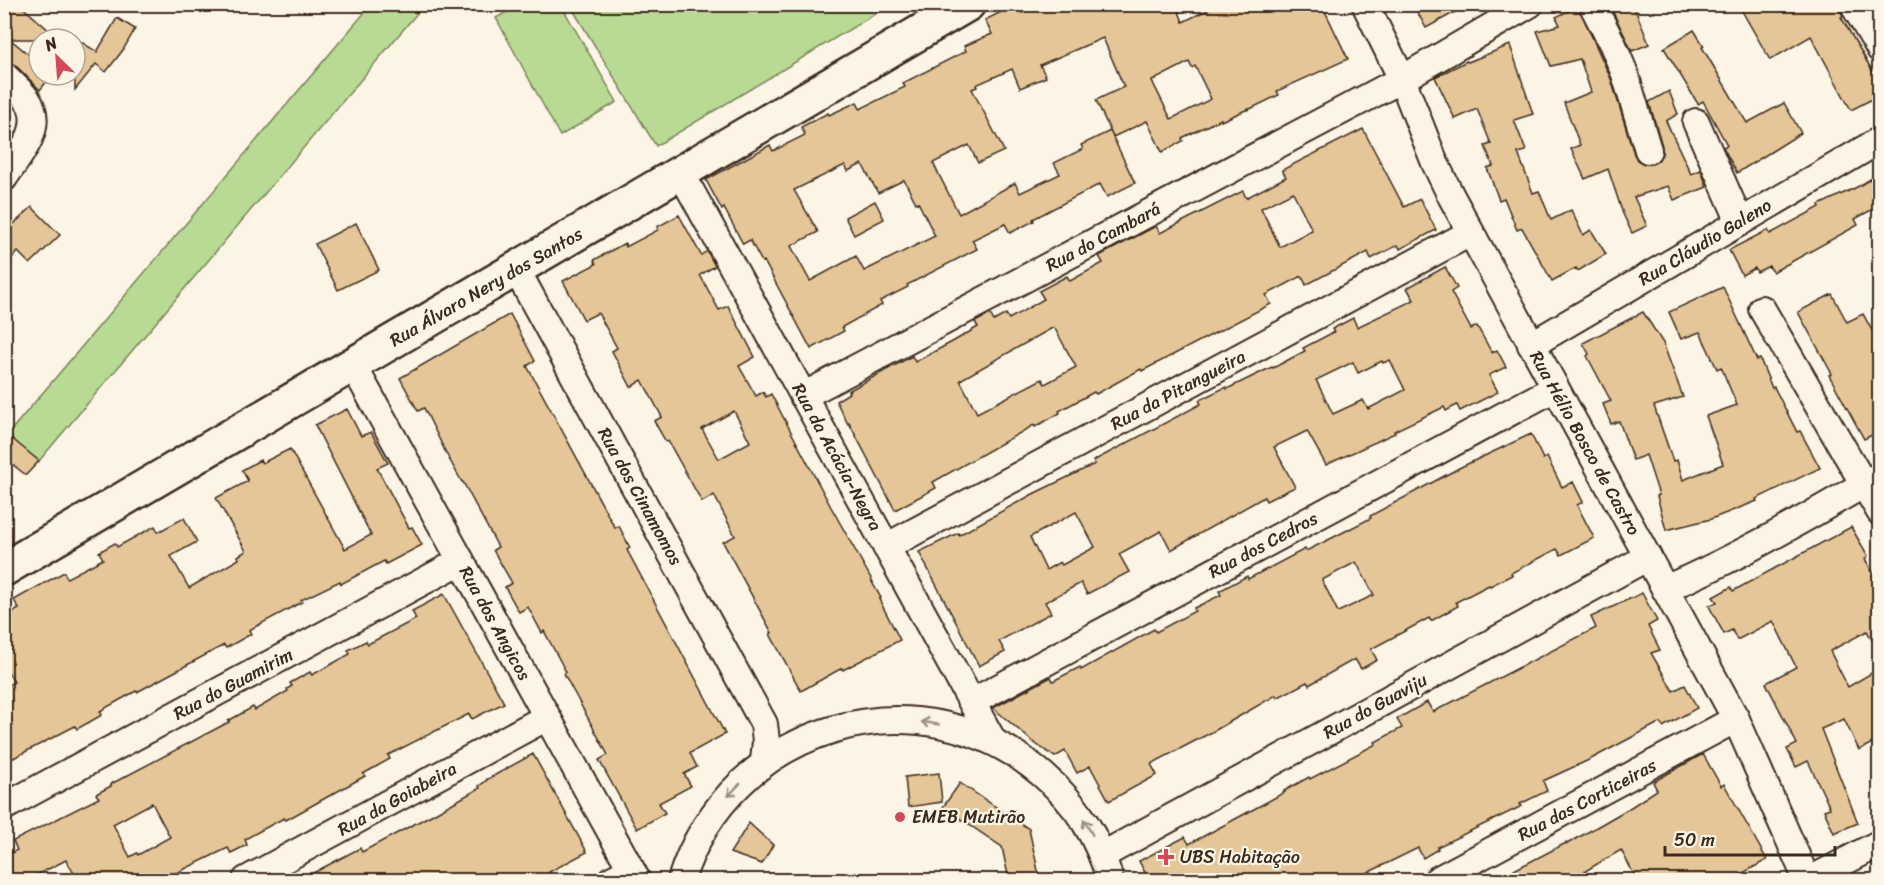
<svg xmlns="http://www.w3.org/2000/svg" width="1884" height="885" font-family="Sriracha,sans-serif">
<style>
.green{fill:#b8da94;stroke:#7a8259;stroke-width:1.5}
.building{fill:#e5c698;stroke:#3b2a1e;stroke-width:1.5;fill-rule:evenodd}
.lines{fill:none;stroke-linecap:round;stroke-linejoin:round}
.minor-casing{stroke:#3b2a1e;stroke-width:30}
.secondary-casing{stroke:#3b2a1e;stroke-width:38}
.minor{stroke:#fcf5e5;stroke-width:26}
.secondary{stroke:#fcf5e5;stroke-width:33}
.oneway{stroke:#9c9082}
.poi-dot{fill:#d1495b;stroke:#fcf5e5;stroke-width:2}
.labels{text-anchor:middle;stroke-width:4.5;stroke-linejoin:round;paint-order:stroke}
.street-label{font-size:18px;fill:#3b2a1e;stroke:#fcf5e5}
.poi-label{font-size:18px;fill:#3b2a1e;stroke:#fcf5e5;text-anchor:start}
</style>
<rect width="100%" height="100%" fill="#fcf5e5"/>
<filter id="ink" filterUnits="userSpaceOnUse"><feTurbulence type="fractalNoise" baseFrequency=".0167" numOctaves="2"/><feDisplacementMap in="SourceGraphic" scale="12" xChannelSelector="R" yChannelSelector="G"/><feConvolveMatrix kernelMatrix="1 2 1 2 8 2 1 2 1" color-interpolation-filters="sRGB"/></filter>
<g filter="url(#ink)">
<!-- green -->
<g class="green">
<path d="M371,5h53l-385,456 -32,-26z"/>
<path d="M519,5h42l56,97 -57,34 -64,-118z"/>
<path d="M570,5h320l-234,141z"/>
</g>
<!-- building -->
<g class="building">
<path d="M4,4h15l40,35h-49l29,24v12h13l-12,15 -25,-25 -11,-5z"/>
<path d="M1017,4l5,9 19,-9h135l7,18 36,-18h92l3,7 9,-4 25,52 -71,32 2,4 -31,15v-1l-27,12v-2l-39,19 1,3 -21,11 -15,-31 -34,16 -17,-37 28,-13 -21,-49 -63,27 6,12 -26,11 -8,-19 -36,16 1,2 -5,2 32,62 -26,12 -9,-18 -36,18 26,51 56,-31 5,10 40,-19 -6,-11 29,-14 -2,-4 29,-14 25,52 -28,14 -7,-13 -67,35 1,2 -24,12 -5,-9 -33,16 5,9 -70,36 1,2 -28,14 2,4 -40,22 2,4 -33,18 -47,-88 -2,1 -12,-22 -7,4 -19,-36 -2,2 -16,-30 64,-35 3,6 32,-16 -4,-8 27,-14 1,2 28,-13 3,7 45,-22 -2,-4 63,-32 -2,-5 28,-12 -7,-14zM1189,62l3,6 3,-2 16,33 -40,20 -19,-38zM862,164l16,29 26,-13 12,23 2,-1 17,34 -71,35 -8,-15 -46,25 -19,-35 27,-14 -24,-42 51,-25 3,6z"/>
<path d="M1413,4h57l-44,24z"/>
<path d="M1609,4h24l16,40 -17,7z"/>
<path d="M1738,4h100l5,12 -2,1 39,67v11l-29,15 -40,-74 -41,24z"/>
<path d="M1578,6l33,73 23,75 3,6 7,4h8l6,-3 4,-7v-8l-13,-44 20,-11 9,23 -12,7 25,53 10,-4 6,17 -33,13 -6,-14 -34,11 13,29 -15,7 -9,-19 -15,-45 -23,10 -14,-30 9,-4 -16,-42 27,-11 -11,-33 -29,7 -14,-35 23,-6 -4,-8z"/>
<path d="M117,18l18,11 -12,21 -17,22 -10,-8 -21,26v-52l22,14z"/>
<path d="M1694,30l10,16 -2,1 45,76 37,-20 17,30 -64,40 -14,-26 4,-2 -24,-44 -5,3 -34,-56z"/>
<path d="M1510,45l23,69 -19,6 12,31 -8,2 15,40 6,-2 12,29 20,-10 12,25 8,-5 15,24 -28,17 -2,-3 -24,13 -30,-53 -5,2 -13,-32 -5,2 -12,-32 6,-2 -8,-20 6,-2 -14,-35 -22,10 -20,-42 32,-16 1,1z"/>
<path d="M1363,129l41,78 16,-8 16,31 -36,19 -2,-4 -27,14 -3,-7 -62,33 -4,-9 -36,19 5,9 -129,67 -1,-2 -45,25 -2,-2 -35,19 1,2 -25,14 -1,-2 -101,57 3,6 -41,22 -46,-87 -1,1 -12,-23 13,-8 -1,-2 64,-35 3,6 39,-21 24,-14 -3,-5 15,-8 4,7 12,-7 3,5 35,-20 -5,-8 28,-15 3,5 33,-18 -4,-7 57,-30 4,7 83,-42 3,7 40,-21 -4,-7zM1293,192l19,38 -32,17 -19,-39zM1054,327l22,40 -31,17 -3,-5 -65,34 -17,-33z"/>
<path d="M1880,173v32l-25,14 3,6 -85,47 -4,-6 -12,6 -2,-4 -13,7 -13,-25 39,-20 2,4 50,-27 -1,-2 40,-19z"/>
<path d="M875,201l9,18 -30,16 -9,-18z"/>
<path d="M32,207l28,28 -30,29 -12,-12 -14,13v-32z"/>
<path d="M679,215l22,40 6,-4 8,15 -15,9 19,35 9,-4 27,51 -16,9 17,30 7,-4 3,5 5,-3 60,113 42,75h-1l9,16 -2,1 21,41 -57,30 -1,-2 -41,23 -31,-57 2,-1 -49,-91 12,-6 -21,-41 -12,7 -34,-61 -2,1 -12,-21 8,-4 -20,-37 -11,7 -19,-36 5,-3 -19,-35 -14,7 -21,-39 33,-17 -2,-4 31,-17 1,4 32,-17 -1,-3zM734,411l16,31 -31,17 -17,-30z"/>
<path d="M356,223l23,47 -41,20 -23,-46z"/>
<path d="M1445,267l12,21 -6,4 20,37 6,-3 15,27 5,-3 9,17 -17,8 9,17 -38,19 -3,-6 -11,6 -2,-4 -50,24 1,2 -69,32 -19,-34 -33,16 21,40 -29,14 -2,-4 -93,53 -10,-19 -42,23 10,18 -42,22 -6,-11 -36,19 6,11 -52,28 6,11 -26,14 -60,-114 39,-19 1,2 74,-41 62,-30 -2,-3 108,-57 -2,-4 27,-13 1,2 45,-22 1,1 32,-17 -2,-3 31,-16 -2,-3 21,-11 4,9 57,-27 -7,-12zM1390,360l15,30 -37,19 -5,-9 -30,14 -17,-34 37,-18 5,11 24,-12 1,2zM1076,512l19,35 -33,18 -2,-3 -14,8 -16,-33z"/>
<path d="M1723,287l34,73 3,-1 12,29 2,-1 23,45 3,-1 20,37 -64,31 1,2 -46,18 -45,11 -9,-34 2,-1 -13,-40 -13,5 -14,-39 -8,3 -8,-20 8,-3 -24,-45 2,-2 -6,-11 60,-31 20,31 20,54 -29,9 19,55 4,-1 6,20 40,-16 -17,-48 31,-11 -16,-38 -4,2 -17,-37 -19,7 -12,-27z"/>
<path d="M1832,294l15,28 16,-8 17,31v86l-16,8 -35,-64 3,-1 -34,-62z"/>
<path d="M510,314l25,47 -8,5 88,162 4,-2 11,22 -3,2 98,184 -35,19 7,14 -13,7 7,12 -32,17 6,10 -28,16 -38,-69 9,-5 -44,-81 2,-2 -22,-41 -2,2 -14,-26 -9,5 -14,-25 7,-4 -19,-33 5,-3 -35,-65h-1l-14,-25 -24,-49 -6,3 -18,-33z"/>
<path d="M347,409l14,27 10,-4 17,31 -11,5 32,60 3,-1 10,18 -36,19 -2,-3 -43,23 -1,-3 -39,19 1,2 -53,28 2,4 -25,14 -2,-3 -87,47 -1,-1 -36,20 2,4 -25,14 -2,-3 -71,37v-76l10,-5 -10,-17v-48l15,-8 -5,-9 50,-28 3,6 36,-19 -4,-7 16,-9 2,4 38,-21 3,6 26,-14 13,24 -26,14 18,32 50,-29 -1,-3 8,-5 -30,-53 32,-17 -6,-11 18,-10 2,3 28,-14 55,100 26,-14 -56,-110z"/>
<path d="M4,432l35,29 -13,14 -22,-17z"/>
<path d="M1531,434l12,25 4,-2 15,30 11,-5 10,20 -6,3 17,33 -33,17 -4,-6 -46,24 1,2 -22,11 -1,-1 -33,17 2,4 -27,15 -2,-3 -58,31 6,11 -16,9 -6,-10 -46,26 -2,-3 -30,16 -1,-3 -62,36 -63,33 6,11 -48,26 -19,-35 -13,7 -12,-22 -10,6 -22,-15 -40,-34 58,-31 2,4 27,-14 1,3 73,-41 2,3 39,-21 -1,-3 27,-13 -2,-4 28,-15 1,3 57,-30 1,2 28,-14 37,-19 -1,-2 91,-49zM1356,562l18,33 -36,17 -16,-32z"/>
<path d="M1851,527l17,29 -3,3 15,25v69l-13,-22 -37,20 18,36 32,-19v71l-21,11 -15,-31 -23,10 37,94 -24,10 -10,-23 6,-2 -22,-47 -12,6 -9,-18 10,-5 -31,-61 30,-16 -23,-46 -36,19 -5,-10 -8,4 -15,-28 8,-4 -4,-5 18,-10 2,4z"/>
<path d="M1642,593l15,28 -9,5 12,24 -9,3 22,38 12,-6 12,23 -34,19 -2,-4 -6,2 -64,34 -48,22 4,10 -27,13 2,2 -85,41 1,2 -15,9 -5,-10 -65,32h-204l-10,-19 46,-24 4,7 65,-35 31,-17 -1,-1 25,-14 1,2 66,-35 -1,-2 27,-14 -5,-9 30,-17 6,10 163,-84 -5,-11z"/>
<path d="M444,594l60,109 -32,16 -3,-5 -81,41 2,4 -27,15 2,2 -79,44 -2,-2 -39,21 2,6 -16,8 -3,-5 -66,32h-84l-12,-20 -39,20h-23v-23l13,-7 -4,-9 86,-43 -3,-4 15,-8v-2l118,-62 -1,-1 25,-14 2,3 33,-19 -1,-2 5,-3 -2,-3 20,-11 2,3 38,-21 -2,-4 18,-9 2,3 48,-25 -4,-8zM152,803l18,34 -32,18 -1,-2 -7,4 -17,-33z"/>
<path d="M533,754l54,98 -38,20 5,8h-254l60,-32 2,4 71,-38 47,-26 -1,-2 7,-5v-1z"/>
<path d="M1703,754l18,32 3,-2 43,76 -37,20h-93l-16,-30 -51,30h-75l71,-37 1,1 61,-35 29,-19 -4,-8z"/>
<path d="M939,773l3,29 -34,5 -3,-30z"/>
<path d="M960,783l69,46 11,51h-31l-7,-33 -59,-40z"/>
<path d="M749,823l24,22 -11,19 -32,-11z"/>
</g>
<g class="lines">
<!-- minor casing -->
<g class="minor-casing">
<g id="minor">
<path d="M1365,4l37,75 33,84 16,33 285,523 71,161"/>
<path d="M1592,4l21,41 12,29 23,76"/>
<path d="M1853,4l27,45"/>
<path d="M4,75c9,10 24,21 28,34 8,25 -15,49 -28,69"/>
<path d="M1696,122l44,100"/>
<path d="M681,173l312,568"/>
<path d="M516,269l248,455 2,17 -2,21"/>
<path d="M1762,309l118,203"/>
<path d="M1531,345l349,-205"/>
<path d="M353,365l284,515"/>
<path d="M803,396l599,-317 128,-75"/>
<path d="M886,547l584,-314"/>
<path d="M1665,589c75,-32 144,-73 215,-114"/>
<path d="M972,702l583,-314"/>
<path d="M4,807l457,-246"/>
<path d="M1103,855l545,-298"/>
<path d="M246,880l301,-163"/>
<path d="M611,880l20,-10"/>
<path d="M681,880c49,-155 238,-212 362,-105 35,30 55,62 67,105"/>
<path d="M1437,880l299,-161"/>
<path d="M1810,880l70,-37"/>
</g>
</g>
<!-- secondary casing -->
<g class="secondary-casing">
<path id="secondary" d="M4,569l964,-565"/>
</g>
<!-- minor -->
<use href="#minor" class="minor"/>
<!-- secondary -->
<use href="#secondary" class="secondary"/>
</g>
<!-- one-way arrows -->
<defs><path id="oneway-shaft" d="M-6 0H5M1.5-3L5.5 0L1.5 3" fill="none" stroke-width="1.6" stroke-linecap="round" stroke-linejoin="round" transform="scale(1.5)"/></defs>
<g class="oneway">
<use href="#oneway-shaft" transform="translate(930 723) rotate(-170)"/>
<use href="#oneway-shaft" transform="translate(734 790) rotate(134)"/>
<use href="#oneway-shaft" transform="translate(1088 827) rotate(-119)"/>
</g>
</g>
<!-- markers -->
<g class="poi-dot">
<circle cx="900" cy="817" r="6"/>
<path d="M1163 848h6v6h6v6h-6v6h-6v-6h-6v-6h6z"/>
</g>
<g class="labels">
<!-- street labels -->
<g class="street-label">
<text transform="translate(1103 237) rotate(-28)" y="6">Rua do Cambará</text>
<text transform="translate(1705 242) rotate(-31)" y="6">Rua Cláudio Galeno</text>
<text transform="translate(486 287) rotate(-30)" y="6">Rua Álvaro Nery dos Santos</text>
<text transform="translate(1178 390) rotate(-28)" y="6">Rua da Pitangueira</text>
<text transform="translate(1585 443) rotate(61)" y="6">Rua Hélio Bosco de Castro</text>
<text transform="translate(837 457) rotate(61)" y="6">Rua da Acácia-Negra</text>
<text transform="translate(640 496) rotate(61)" y="6">Rua dos Cinamomos</text>
<text transform="translate(1263 545) rotate(-28)" y="6">Rua dos Cedros</text>
<text transform="translate(495 623) rotate(61)" y="6">Rua dos Angicos</text>
<text transform="translate(233 684) rotate(-28)" y="6">Rua do Guamirim</text>
<text transform="translate(1375 706) rotate(-29)" y="6">Rua do Guaviju</text>
<text transform="translate(397 799) rotate(-29)" y="6">Rua da Goiabeira</text>
<text transform="translate(1587 800) rotate(-28)" y="6">Rua das Corticeiras</text>
</g>
<!-- poi labels -->
<g class="poi-label">
<text x="912" y="823">EMEB Mutirão</text>
<text x="1180" y="863">UBS Habitação</text>
</g>
</g>
<!-- margin -->
<rect width="1884" height="885" fill="none" stroke="#fcf5e5" stroke-width="24"/>
<rect x="12" y="12" width="1860" height="861" fill="none" stroke="#3b2a1e" stroke-width="2" filter="url(#ink)"/>
<!-- north arrow -->
<g transform="translate(57 57) rotate(335)"><circle r="28" fill="#fcf5e5" stroke="#afa495" stroke-width="1.5"/>
<path d="M0-4.5L10 22L0 15L-10 22Z" fill="#d1495b"/>
<text y="-9" font-size="16" font-weight="bold" text-anchor="middle" fill="#3b2a1e">N</text>
</g>
<!-- scale -->
<path d="M1665 846v9h170v-9" fill="none" stroke="#3b2a1e" stroke-width="3"/>
<text x="1674" y="846" font-size="18" fill="#3b2a1e" stroke="#fcf5e5" stroke-width="4.5" paint-order="stroke">50 m</text>
</svg>
